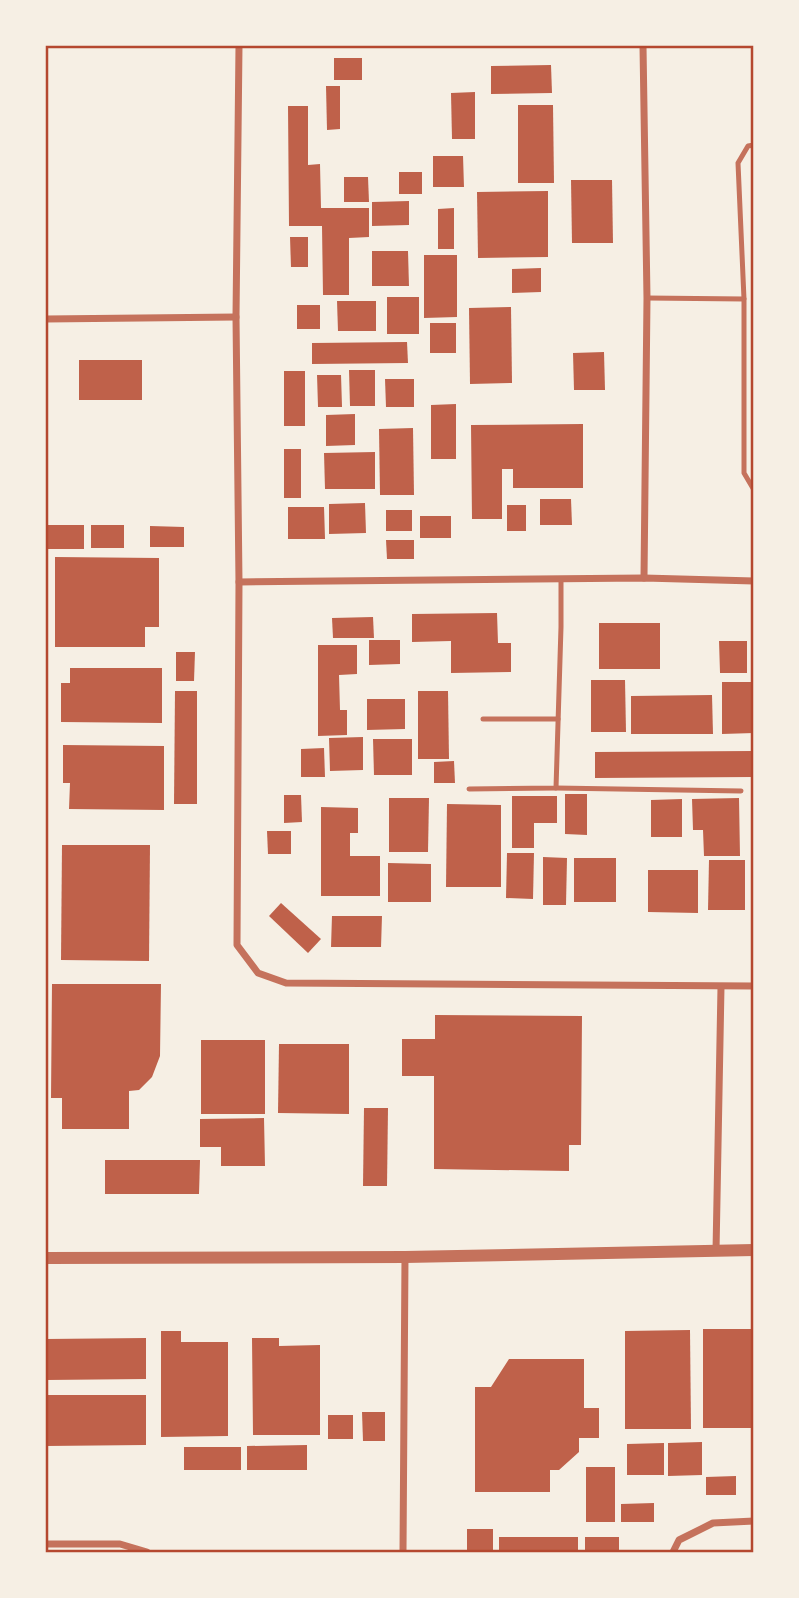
<svg xmlns="http://www.w3.org/2000/svg" width="799" height="1598" font-family="Rubik,sans-serif">
<style>
.building{fill:#bf614a}
.lines{fill:none;stroke-linecap:round;stroke-linejoin:round}
.service{stroke:#c5725c;stroke-width:5}
.minor{stroke:#c5725c;stroke-width:7}
.tertiary{stroke:#c5725c;stroke-width:12}
.neatline{fill:none;stroke:#b5482f;stroke-width:2.5}
</style>
<rect width="100%" height="100%" fill="#f6efe4"/>
<!-- building -->
<g class="building">
<rect x="334" y="58" width="28" height="22"/>
<path d="M551,65l1,28 -61,1v-28z"/>
<path d="M326,86h14v43l-13,1z"/>
<path d="M475,92v47h-23l-1,-46z"/>
<path d="M518,105h35l1,78h-36z"/>
<path d="M288,106h20v59l12,-1 1,44h48v29l-20,1v57h-26l-1,-69h-33z"/>
<path d="M433,156h30l1,31h-31z"/>
<rect x="399" y="172" width="23" height="22"/>
<path d="M344,177h24l1,25h-25z"/>
<path d="M571,180h41l1,63h-41z"/>
<path d="M548,191v66l-70,1 -1,-66z"/>
<path d="M409,201v24l-37,1v-24z"/>
<path d="M454,208v41h-16v-40z"/>
<path d="M290,237h18v30h-17z"/>
<path d="M372,251h36l1,35h-37z"/>
<path d="M424,255h33v62l-33,1z"/>
<path d="M541,268v24l-29,1v-24z"/>
<rect x="387" y="297" width="32" height="37"/>
<path d="M337,301h39v30h-38z"/>
<rect x="297" y="305" width="23" height="24"/>
<path d="M511,307l1,76 -42,1 -1,-76z"/>
<rect x="430" y="323" width="26" height="30"/>
<path d="M407,342l1,21 -96,1v-21z"/>
<path d="M604,352l1,38h-31l-1,-37z"/>
<rect x="79" y="360" width="63" height="40"/>
<path d="M349,370h26v36h-25z"/>
<rect x="284" y="371" width="21" height="55"/>
<path d="M317,375h24l1,32h-24z"/>
<path d="M385,379h29v28h-28z"/>
<path d="M456,404v55h-25v-54z"/>
<path d="M355,414v31l-29,1v-31z"/>
<path d="M583,424v64h-70v-19h-11v50h-30l-1,-94z"/>
<path d="M413,428l1,67h-34l-1,-66z"/>
<rect x="284" y="449" width="17" height="49"/>
<path d="M375,452v37h-50l-1,-36z"/>
<path d="M540,499h31l1,26h-32z"/>
<path d="M365,503l1,30 -37,1v-30z"/>
<rect x="507" y="505" width="19" height="26"/>
<path d="M288,507h36l1,32h-37z"/>
<rect x="386" y="510" width="26" height="21"/>
<rect x="420" y="516" width="31" height="22"/>
<rect x="46" y="525" width="38" height="24"/>
<rect x="91" y="525" width="33" height="23"/>
<path d="M150,526l34,1v20h-34z"/>
<path d="M386,540h28v19h-27z"/>
<path d="M55,557l104,1v69h-14v20h-90z"/>
<path d="M497,613l1,30h13v29l-60,1v-32l-39,1v-28z"/>
<path d="M373,617l1,21h-41l-1,-20z"/>
<rect x="599" y="623" width="61" height="46"/>
<path d="M369,640h31v24l-31,1z"/>
<path d="M719,641h28v32h-27z"/>
<path d="M318,645h39v29l-18,1 1,35h7v25l-29,1z"/>
<path d="M176,652h19l-1,29h-18z"/>
<path d="M70,668h92v55l-101,-1v-39h9z"/>
<path d="M591,680h34l1,52h-35z"/>
<path d="M722,682h32v51l-32,1z"/>
<path d="M175,691h22v113h-23z"/>
<path d="M418,691h30l1,68h-31z"/>
<path d="M712,695l1,39h-82v-38z"/>
<path d="M367,699h38v30l-38,1z"/>
<path d="M363,737v33l-33,1 -1,-33z"/>
<path d="M373,739h39v36h-38z"/>
<path d="M63,745l101,1v64l-95,-1 1,-26h-7z"/>
<path d="M324,748l1,29h-24v-28z"/>
<path d="M752,751l1,26 -158,1v-26z"/>
<path d="M454,761l1,22h-21v-21z"/>
<path d="M565,794h22v41l-22,-1z"/>
<path d="M284,795h17l1,27 -18,1z"/>
<path d="M512,796h45v27h-23v25h-22z"/>
<path d="M389,798h40l-1,54h-39z"/>
<path d="M739,798l1,58h-36l-1,-26h-10l-1,-31z"/>
<path d="M682,799v38h-31v-37z"/>
<path d="M447,804l54,1v82h-55z"/>
<path d="M321,807l37,1v25h-8v23h30v40h-59z"/>
<path d="M267,831h24v23h-23z"/>
<path d="M62,845h88l-1,116 -88,-1z"/>
<path d="M507,853h27l-1,46 -27,-1z"/>
<path d="M543,857l24,1 -1,47h-23z"/>
<rect x="574" y="858" width="42" height="44"/>
<path d="M709,860h36v50h-37z"/>
<path d="M388,863l43,1v38h-43z"/>
<path d="M648,870h50v43l-50,-1z"/>
<path d="M281,903l40,36 -13,14 -39,-37z"/>
<path d="M332,916h50l-1,31h-50z"/>
<path d="M52,984h109l-1,72 -8,21 -13,13 -10,1v38h-67v-31h-11z"/>
<path d="M435,1015l147,1 -1,129h-12v26l-135,-2v-93h-32v-37h33z"/>
<rect x="201" y="1040" width="64" height="74"/>
<path d="M279,1044h70v70l-71,-1z"/>
<path d="M364,1108h24l-1,78h-24z"/>
<path d="M264,1118l1,48h-44v-19h-21v-28z"/>
<path d="M105,1160h95l-1,34h-94z"/>
<rect x="703" y="1329" width="51" height="99"/>
<path d="M690,1330l1,99h-66v-98z"/>
<path d="M161,1331h20v11h47v94l-67,1z"/>
<path d="M146,1338v41l-100,1v-41z"/>
<path d="M252,1338h27v8l41,-1v90h-67z"/>
<path d="M509,1359h75v49h15v30h-20v14l-20,18h-9v22h-75v-105h16z"/>
<path d="M46,1395h100v50l-100,1z"/>
<path d="M362,1412h23v29h-22z"/>
<rect x="328" y="1415" width="25" height="24"/>
<path d="M702,1442v33l-34,1v-33z"/>
<path d="M664,1443v32h-37v-31z"/>
<path d="M307,1445v25h-60v-24z"/>
<rect x="184" y="1447" width="57" height="23"/>
<rect x="586" y="1467" width="29" height="55"/>
<path d="M736,1476v19h-30v-18z"/>
<path d="M654,1503v19h-33v-18z"/>
<rect x="467" y="1529" width="26" height="23"/>
<rect x="499" y="1537" width="79" height="15"/>
<rect x="585" y="1537" width="34" height="15"/>
</g>
<g class="lines">
<!-- service -->
<g class="service">
<path d="M754,145l-6,1 -10,17 6,136v174l10,17"/>
<path d="M647,298l97,1"/>
<path d="M483,719h75"/>
<path d="M556,788l185,3"/>
<path d="M469,789l87,-1 5,-161v-48"/>
</g>
<!-- minor -->
<g class="minor">
<path d="M239,46l-3,271 3,265 -2,363 21,28 28,10 468,3"/>
<path d="M643,46l4,252 -3,280"/>
<path d="M46,319l190,-2"/>
<path d="M239,582l405,-4 110,3"/>
<path d="M716,1251l5,-264"/>
<path d="M46,1544h74l27,8"/>
<path d="M403,1552l2,-295"/>
<path d="M673,1552l6,-12 34,-17 41,-2"/>
</g>
<!-- tertiary -->
<path class="tertiary" d="M46,1258l359,-1 349,-7"/>
</g>
<!-- border -->
<rect width="799" height="1598" fill="none" stroke="#f6efe4" stroke-width="94"/>
<rect x="47" y="47" width="705" height="1504" class="neatline"/>
</svg>
